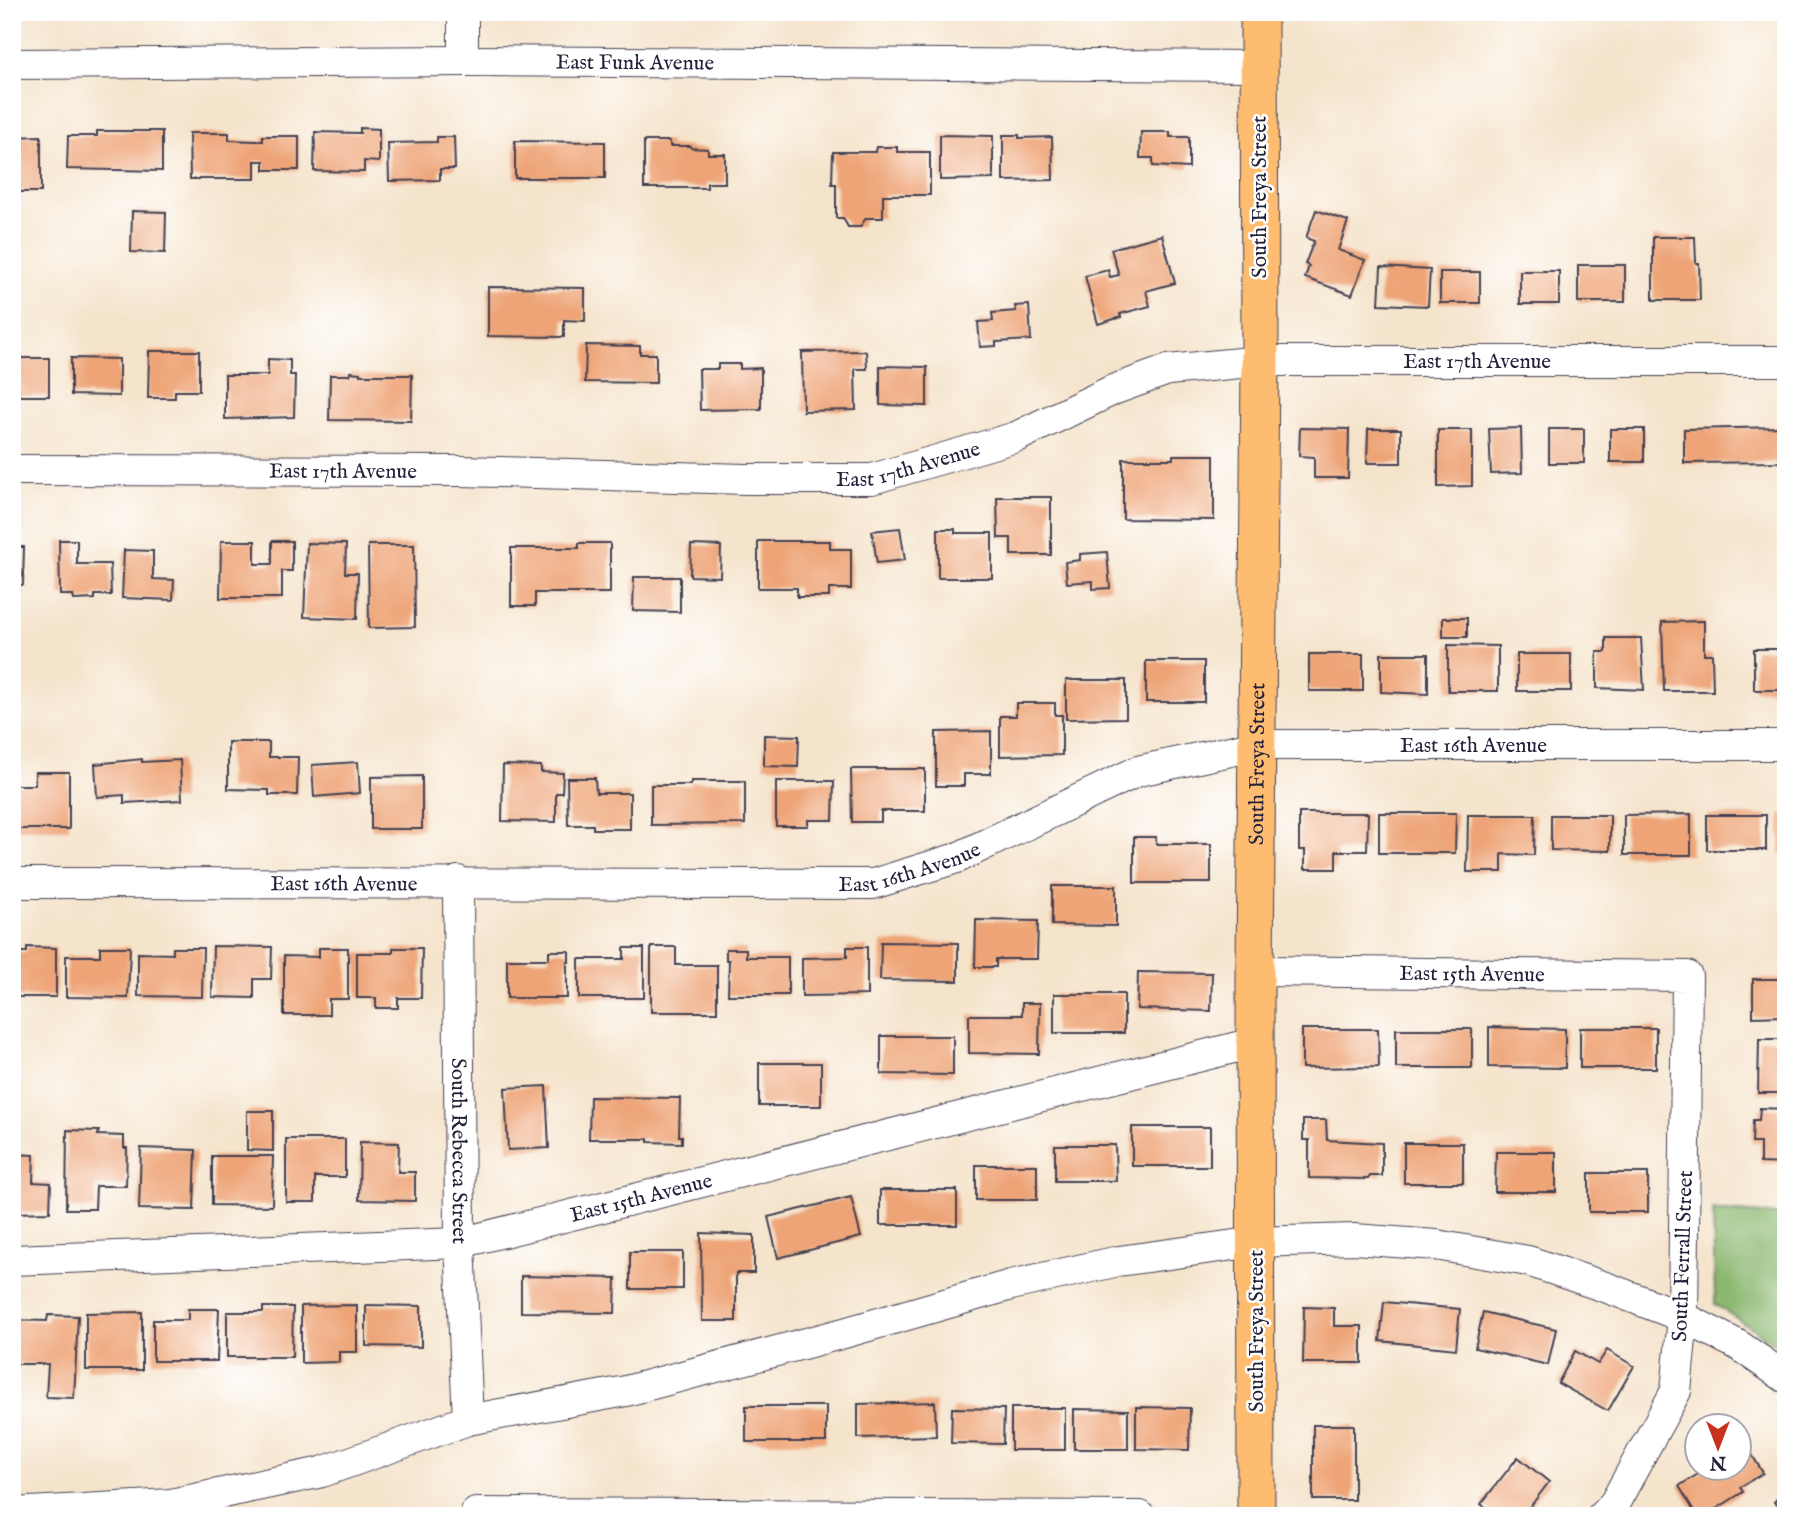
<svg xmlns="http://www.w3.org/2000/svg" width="1798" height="1528" font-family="'IM FELL English',serif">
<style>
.forest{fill:#8cb871;stroke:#576d56;stroke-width:2}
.building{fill:#eea477}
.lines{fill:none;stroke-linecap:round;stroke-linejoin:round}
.minor-casing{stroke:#423f51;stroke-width:32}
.major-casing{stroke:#423f51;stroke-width:39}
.minor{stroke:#fff;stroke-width:30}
.major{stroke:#febc70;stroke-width:37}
.labels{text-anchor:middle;stroke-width:5;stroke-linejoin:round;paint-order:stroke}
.street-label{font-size:21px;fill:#22223b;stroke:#fff}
</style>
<rect width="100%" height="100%" fill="#fff"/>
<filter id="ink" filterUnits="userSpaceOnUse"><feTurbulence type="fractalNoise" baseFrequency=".0143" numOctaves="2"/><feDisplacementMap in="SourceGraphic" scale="14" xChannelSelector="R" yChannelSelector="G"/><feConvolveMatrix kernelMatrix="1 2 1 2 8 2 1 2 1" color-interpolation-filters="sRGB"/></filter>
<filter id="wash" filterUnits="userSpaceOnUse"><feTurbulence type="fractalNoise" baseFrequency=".00686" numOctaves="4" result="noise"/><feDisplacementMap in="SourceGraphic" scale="28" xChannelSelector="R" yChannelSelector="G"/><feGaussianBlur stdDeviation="1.57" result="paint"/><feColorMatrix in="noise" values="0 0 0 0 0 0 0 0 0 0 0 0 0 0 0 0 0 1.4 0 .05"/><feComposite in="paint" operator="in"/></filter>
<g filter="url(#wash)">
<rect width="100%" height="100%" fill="#f5e4cc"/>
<!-- forest -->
<path class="forest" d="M1713,1210l73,6v135l-71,-47z"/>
<g id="blocks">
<!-- building -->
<g class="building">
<rect x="1122" y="12" width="45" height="3"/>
<path d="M360,128l19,1v33l-15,-1v11l-50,-1 1,-39 45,1z"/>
<path d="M97,131h65v40l-95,-2 1,-33h29z"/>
<path d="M1141,132h29v5h19v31l-36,-2v-8h-13z"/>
<path d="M189,133h40v7l26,1h8v-5h36v34h-35v-9h-9v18h-65z"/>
<path d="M940,135l53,1v43l-53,1z"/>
<path d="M1003,135h16v3l33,-1 1,43 -50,1z"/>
<path d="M41,136v56h-29v-55z"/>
<path d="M437,137h17l1,32h-15v11l-51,1 -1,-38 49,-1z"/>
<path d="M515,141l90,1v36h-90z"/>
<path d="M644,141h26v5h21v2l17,1v5h17v29h-18v5h-63z"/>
<path d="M876,147h21v5h33v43h-47v23h-17l-6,9h-12l-5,-9h-7v-34h-4l1,-32h42z"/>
<path d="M1316,210l32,11 -10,29 27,10 -13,35 -47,-17 4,-12 -4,-2 9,-23 -8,-3z"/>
<path d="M132,211l34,1 -1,41 -34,-1z"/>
<path d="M1162,235l13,48 -29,8 4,15 -30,8 1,3 -23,7 -13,-48 23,-6 2,7 9,-2 -8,-26z"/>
<path d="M1653,237h42l1,26h3l1,37h-47z"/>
<rect x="1578" y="265" width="47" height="37"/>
<path d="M1381,267l49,3 -2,36 -49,-2z"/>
<rect x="1520" y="271" width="39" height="33"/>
<rect x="1440" y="272" width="40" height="31"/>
<path d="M488,287l97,1v33l-21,-1v17l-76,-1z"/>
<path d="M1029,305l2,35 -35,2v4l-16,1 -2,-25 15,-1 -1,-8 24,-2 -1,-5z"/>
<path d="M586,345l54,1v8h16v29l-71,-1z"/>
<path d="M149,351h50v40h-24v7h-27z"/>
<path d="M866,351l1,18h-12l1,41 -53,1 -1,-59z"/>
<rect x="12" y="358" width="37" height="38"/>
<path d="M71,358l48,1v37l-48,-1z"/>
<path d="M268,359l22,1v15h5l-1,42 -69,2v-44h43z"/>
<path d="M718,364h22v5l21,-1v41l-61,1 -1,-41h19z"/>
<path d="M880,366l47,1v39l-47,-1z"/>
<path d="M350,372l10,1v2h52l-1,46 -82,-1 1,-45h20z"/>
<path d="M1783,427v35l-99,1v-34z"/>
<path d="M1300,428l49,1 -1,49h-34v-21l-15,-1z"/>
<path d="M1521,428l1,45 -31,1 -2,-45z"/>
<path d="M1368,429h33v34h-34z"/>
<rect x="1549" y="429" width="35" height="34"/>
<rect x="1610" y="429" width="34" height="33"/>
<path d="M1438,430h34v56l-34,1z"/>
<path d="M1173,455h41v65l-91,-1v-60h50z"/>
<path d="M997,497h54v58h-40v-17h-13z"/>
<path d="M900,528l5,32 -28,3 -5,-32z"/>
<path d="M938,529h17v4h37v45h-54z"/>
<path d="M59,540h18v24h33l1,31h-16v4l-21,1 -1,-5h-13z"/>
<path d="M221,541h34v23h17v-23h20v30h-10v27h-62z"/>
<path d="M758,541h72v8h21v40h-22v8h-32v-9h-39z"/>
<path d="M307,543l39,1 -1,29h13l-1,46 -53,-2z"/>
<path d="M579,543h31v50h-75v13h-24v-58h68z"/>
<path d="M368,545h46l1,82 -46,1z"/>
<path d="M691,545l30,1 -1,31 -30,-1z"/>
<path d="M12,547h12l-1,38h-11z"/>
<path d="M124,550l29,1v28l21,1 -1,20 -51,-2z"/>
<path d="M1107,552l3,36 -17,1v-8l-26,2 -2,-21 15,-2v-6z"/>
<path d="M634,577h46v35l-47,-1z"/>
<rect x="1443" y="618" width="24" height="19"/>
<path d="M1704,621v33h8l1,37h-49l-2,-69z"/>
<path d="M1606,638h35l3,52 -47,-2v-36h9z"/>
<path d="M1448,645l50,1v45h-50z"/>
<path d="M1754,649h32v37h-3v4h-29z"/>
<rect x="1309" y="654" width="54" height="37"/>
<path d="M1381,654h47v40l-47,-2z"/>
<rect x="1517" y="654" width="54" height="37"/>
<rect x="1146" y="661" width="58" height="41"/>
<path d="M1066,680h60v38l-60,1z"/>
<path d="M1016,703h39v12h7v40l-62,1v-40h16z"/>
<path d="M991,731v43h-27v12h-28v-54z"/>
<path d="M764,735l35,1 -1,31 -34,-1z"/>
<path d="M228,742h41v15h29l-1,38h-28v-5l-41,-1z"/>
<path d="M142,759v3l38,-2 2,40 -58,3v-8l-27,2 -2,-33z"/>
<path d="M358,762l2,31 -46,4 -2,-32z"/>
<path d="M503,765l38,1v6l22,1 -1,20h-6v29l-54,-1z"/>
<path d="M851,769h74v42h-44v11h-29z"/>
<path d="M35,772h34v57h-57v-44h23z"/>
<path d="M422,776v53h-51v-52z"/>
<path d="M567,778h28l1,15h34v36h-37v-4h-25z"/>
<path d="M691,781h54v43l-94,1v-40h40z"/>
<path d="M776,781h58l-1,39h-25v6h-32z"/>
<path d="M1299,813h69l-1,38h-31v18h-31v-19h-6z"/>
<path d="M1379,813h77l-1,40h-76z"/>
<path d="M1691,814v41h-67v-40z"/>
<rect x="1780" y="814" width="6" height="40"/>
<path d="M1468,815h67l-1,40 -32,-1v18h-35z"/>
<path d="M1551,815h59v36l-59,-1z"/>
<rect x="1707" y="815" width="59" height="35"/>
<path d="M1134,837h22v7h55v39h-77z"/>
<path d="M1052,886h64v40l-64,-1z"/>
<path d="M976,920l62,1 -1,38h-41v8h-21z"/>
<path d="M881,942l77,1v38l-78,-1z"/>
<path d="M213,946l59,1 -1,32h-17v19l-42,-1z"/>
<path d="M27,947l29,1v49h-44v-45h15z"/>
<path d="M100,947h30l-2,51 -62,-1v-41h34z"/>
<path d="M651,947h25v18h41v47h-66z"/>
<path d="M847,947h20v48l-65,1v-38l45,-1z"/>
<path d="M173,948h30l-1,49 -64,-1v-43l35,1z"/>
<path d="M319,948h29v51h-19v16h-45v-59l35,1z"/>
<path d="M393,948h29l-1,50h-23v10h-22v-10h-19v-45h36z"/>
<path d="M624,948h20v50h-65v-39h45z"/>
<path d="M726,949h20v8h42v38h-60l1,-35h-3z"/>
<path d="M549,951h20v11h-2v36h-60v-39h42z"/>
<path d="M1138,972l74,1 -1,38 -74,-2z"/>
<path d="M1753,979h33v37l-33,1z"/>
<rect x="1054" y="994" width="70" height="39"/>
<path d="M1022,1003h18l-1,51 -70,-1v-38h53z"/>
<path d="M1489,1027l76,2v39l-76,-1z"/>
<rect x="1580" y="1028" width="76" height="40"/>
<path d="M1302,1029h76l1,38 -77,1z"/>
<rect x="1396" y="1029" width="76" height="39"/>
<path d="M881,1036h72v39l-72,-1z"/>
<path d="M1759,1039h27v54h-28z"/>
<rect x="759" y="1063" width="62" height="43"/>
<path d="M546,1086l3,62 -41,2 -3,-62z"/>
<path d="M590,1097l90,1 -1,38h3v7l-34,-1v-3h-59z"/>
<path d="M1760,1108l26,1v55l-26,-1v-20h-8l1,-23h6z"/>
<path d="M247,1111h26v40l-26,-1z"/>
<path d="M1303,1120h23l1,20 55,3v33h-12l-2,3 -59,-1v-38h-6z"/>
<rect x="1132" y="1127" width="78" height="39"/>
<path d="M67,1130l32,1 -1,4 26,1v12h3l-1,38h-30l-1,23h-29z"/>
<path d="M286,1139h59v38h-30v25h-29z"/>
<path d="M360,1142l39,1 -1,29h17v29l-56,-1z"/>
<rect x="1404" y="1143" width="59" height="40"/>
<path d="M1055,1145h60l1,36h-61z"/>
<path d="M141,1148l55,2 -2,60 -55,-1z"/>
<path d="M1496,1152h60v40h-61z"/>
<path d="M12,1154l22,1 -1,27 18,1 -1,29 -38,1z"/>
<path d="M212,1156h61l-1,50 -60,-1z"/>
<rect x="976" y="1165" width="61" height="35"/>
<rect x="1589" y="1173" width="59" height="39"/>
<rect x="880" y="1190" width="77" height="35"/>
<path d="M851,1197l10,40 -83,21 -10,-41z"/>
<path d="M701,1233l53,2v38h-18v48h-34z"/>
<rect x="630" y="1252" width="53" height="37"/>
<path d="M521,1276l95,2 -1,35 -94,-1z"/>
<path d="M1384,1302l76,7 -4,40 -76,-8z"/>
<path d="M357,1305v47h-18v10l-38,1v-57z"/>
<path d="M366,1305l55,1v41l-55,-1z"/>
<path d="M263,1307h30l-1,50h-65v-45h36z"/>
<path d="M1304,1307l30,1v18h28v37h-59z"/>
<path d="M188,1309h31l-2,52h-64v-41h35z"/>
<path d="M142,1312v58h-56v-57z"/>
<path d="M1483,1312l73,17 -8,36 -73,-17z"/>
<path d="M48,1315l30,1 -4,82 -28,-1 2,-33h-36l2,-44 33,1z"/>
<path d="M1607,1350l27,16 -26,45 -50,-28 17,-32 23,13z"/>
<path d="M935,1402l1,34 -78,2v-34z"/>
<rect x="746" y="1406" width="80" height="36"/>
<path d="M1136,1407l54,1 -1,42 -53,-1z"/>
<path d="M952,1408l52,1 -1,35 -52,-1z"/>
<rect x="1011" y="1408" width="54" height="42"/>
<path d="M1074,1409l54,1v39h-54z"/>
<rect x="1313" y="1425" width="41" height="75"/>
<path d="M1746,1445l17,28 -23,14 3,5 -38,24h-8l-18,-30 29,-18h30v-18z"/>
<path d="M1518,1457l31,25 -26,34h-26l-16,-12z"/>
<path d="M1786,1489v24l-12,-11z"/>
</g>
</g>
</g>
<g filter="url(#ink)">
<use href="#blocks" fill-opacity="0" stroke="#423f51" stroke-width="2"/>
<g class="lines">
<!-- minor casing -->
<g class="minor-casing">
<g id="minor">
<path d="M463,12v49"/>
<path id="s1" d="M12,64l451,-3 795,5"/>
<path id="s2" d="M12,470l449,1 285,8h126l144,-42 97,-47 55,-20 92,-9h526"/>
<path id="s3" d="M458,881l2,362 8,177"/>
<path id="s4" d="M12,883l861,1 84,-26 181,-87 120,-26h528"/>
<path id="s5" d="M1255,971l432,5 -4,341 -7,74 -62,113 -12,12"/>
<path id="s6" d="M12,1260l448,-17 797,-201"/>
<path d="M12,1513l159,-9 151,-32 146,-52 158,-29 218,-58 167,-48 108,-24 137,-19 98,-3 82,6 92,16 80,27 75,29 55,28 48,33"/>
<path d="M476,1513l664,3"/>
</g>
</g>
<!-- major casing -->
<g class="major-casing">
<g id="major">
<path id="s7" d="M1256,1516l-1,-545 5,-610 -1,-349"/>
</g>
</g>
<!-- minor -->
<use href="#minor" class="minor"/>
<!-- major -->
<use href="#major" class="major"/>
</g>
</g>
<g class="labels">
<!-- street labels -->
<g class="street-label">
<text dy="7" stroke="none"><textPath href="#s1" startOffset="623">East Funk Avenue</textPath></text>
<text transform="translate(1259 197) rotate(-90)" y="7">South Freya Street</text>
<text dy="7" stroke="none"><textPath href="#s2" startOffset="1486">East 17th Avenue</textPath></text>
<text dy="7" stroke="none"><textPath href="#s2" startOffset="898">East 17th Avenue</textPath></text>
<text dy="7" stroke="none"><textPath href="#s2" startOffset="331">East 17th Avenue</textPath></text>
<text dy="7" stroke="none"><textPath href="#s4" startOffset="1488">East 16th Avenue</textPath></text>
<text dy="7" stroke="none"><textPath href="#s7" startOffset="752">South Freya Street</textPath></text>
<text dy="7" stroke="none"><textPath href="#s4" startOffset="900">East 16th Avenue</textPath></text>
<text dy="7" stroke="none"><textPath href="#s4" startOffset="332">East 16th Avenue</textPath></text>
<text dy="7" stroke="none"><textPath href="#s5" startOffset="217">East 15th Avenue</textPath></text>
<text dy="7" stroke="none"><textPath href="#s3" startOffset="270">South Rebecca Street</textPath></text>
<text dy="7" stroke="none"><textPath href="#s6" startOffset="635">East 15th Avenue</textPath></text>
<text transform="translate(1682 1256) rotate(-88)" y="7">South Ferrall Street</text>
<text transform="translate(1256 1331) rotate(-90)" y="7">South Freya Street</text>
</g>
</g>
<!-- margin -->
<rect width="1798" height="1528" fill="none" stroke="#fff" stroke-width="42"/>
<!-- north arrow -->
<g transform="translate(1718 1447) rotate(180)"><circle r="33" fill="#ffffff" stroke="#a7a7b1" stroke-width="2"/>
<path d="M0-5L12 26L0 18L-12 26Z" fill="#c8321e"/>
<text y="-10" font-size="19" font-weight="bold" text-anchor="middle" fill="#22223b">N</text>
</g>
</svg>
